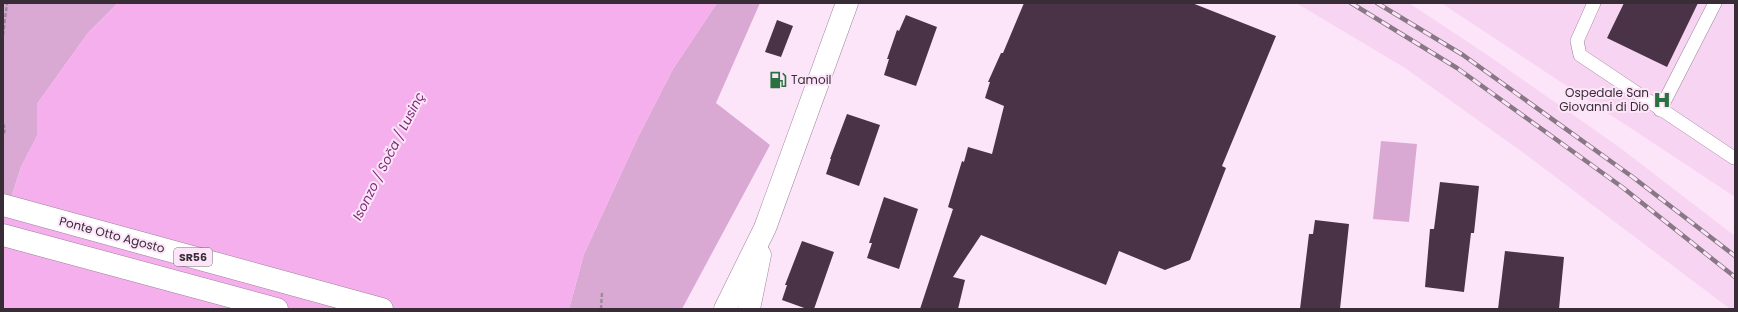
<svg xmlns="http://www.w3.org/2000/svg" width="1738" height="312" font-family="Poppins,sans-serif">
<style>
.built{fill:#f8d4f3}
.green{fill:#d9a9d4}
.water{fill:#f5afed}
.building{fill:#4a3247}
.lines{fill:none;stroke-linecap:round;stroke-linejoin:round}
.lane-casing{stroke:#9d829a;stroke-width:14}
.secondary-casing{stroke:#9d829a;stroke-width:23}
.primary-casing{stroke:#9d829a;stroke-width:23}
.path{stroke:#9e8c9c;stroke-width:2.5;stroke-dasharray:4 2;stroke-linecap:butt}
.lane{stroke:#fff;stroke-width:13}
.secondary{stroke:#fff;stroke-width:22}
.primary{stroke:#fff;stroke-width:22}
.rail-casing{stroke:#887886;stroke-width:4.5}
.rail{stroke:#fde5f9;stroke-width:3;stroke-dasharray:9;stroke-linecap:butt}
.labels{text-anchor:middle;stroke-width:4;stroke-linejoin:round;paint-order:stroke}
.shield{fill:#fde5f9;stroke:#736471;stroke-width:1}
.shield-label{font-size:11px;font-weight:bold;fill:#382d37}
.poi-label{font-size:12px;fill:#382d37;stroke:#fde5f9;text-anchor:start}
.street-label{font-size:12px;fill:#382d37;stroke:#fde5f9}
.water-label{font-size:13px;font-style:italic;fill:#782973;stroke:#fde5f9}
</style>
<rect width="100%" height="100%" fill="#fde5f9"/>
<!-- built -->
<g class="built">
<path d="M1296,3h113l80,53 130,91 116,89v73h-5l-205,-155 -120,-86z"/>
<path d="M1441,3h294v194z"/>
</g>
<!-- green -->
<g class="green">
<path d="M3,3h115l-30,30 -51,71v32l-16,31 -18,56z"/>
<path d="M717,3h43l-44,100 54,42 -88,164h-113l15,-55 54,-117 35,-68z"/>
<path d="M1381,141l36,3 -8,78 -36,-3z"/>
</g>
<!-- water -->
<path class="water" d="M118,3h599l-44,66 -35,68 -54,117 -15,55h-566v-86l18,-56 16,-31v-32l51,-71z"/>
<!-- building -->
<g class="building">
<path d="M1024,3h168l84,33 -54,130 4,2 -36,92 -25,10 -46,-19 -13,34 -125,-50 -28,42 12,3 -7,29h-38l33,-100 -5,-2 14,-46 2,1 4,-15 24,7 12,-48 -19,-8 5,-16h-2l13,-29h2z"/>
<path d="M1624,3h74l-31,64 -60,-29z"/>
<path d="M906,15l31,12 -21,59 -32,-11 5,-16h-2l10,-29 2,1z"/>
<path d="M777,20l16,6 -12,31 -16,-5z"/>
<path d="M847,114l33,11 -21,61 -33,-12 5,-15h-1z"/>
<path d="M1440,182l39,4 -5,47h-3l-7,59 -39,-5 5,-58h4z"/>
<path d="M884,197l34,12 -19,60 -32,-11 5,-15h-3z"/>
<path d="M1315,220l34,4 -9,85h-40l9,-75h4z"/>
<path d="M802,241l32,11 -20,57h-7l-25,-9 5,-15h-2z"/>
<path d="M1505,251l59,6 -5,52h-61z"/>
</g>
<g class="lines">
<!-- lane casing -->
<g class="lane-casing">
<g id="lane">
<path d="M1594,3l-17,38 3,14 154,103"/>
<path d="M1660,110l55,-107"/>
</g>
</g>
<!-- secondary casing -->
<g class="secondary-casing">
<g id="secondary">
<path d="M725,309l40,-81 82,-225"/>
<path d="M749,309l11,-54"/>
</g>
</g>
<!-- primary casing -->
<g class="primary-casing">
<g id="primary">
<path d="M3,205l379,104"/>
<path d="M3,235l274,74"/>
</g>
</g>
<!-- path -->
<g class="path">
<path d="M3,35l4,-32"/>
<path d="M3,124l2,5 -2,7"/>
<path d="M601,309l1,-16"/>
</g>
<!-- lane -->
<use href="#lane" class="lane"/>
<!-- secondary -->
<use href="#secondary" class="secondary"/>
<!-- primary -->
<use href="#primary" class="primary"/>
<!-- rail casing -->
<g class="rail-casing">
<g id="rail">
<path d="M1351,3l106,65 165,119 113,90"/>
<path d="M1377,3l86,52 171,123 101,78"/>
</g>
</g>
<!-- rail -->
<use href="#rail" class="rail"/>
</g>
<!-- icons -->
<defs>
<g id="fuel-bare" transform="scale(1.38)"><path d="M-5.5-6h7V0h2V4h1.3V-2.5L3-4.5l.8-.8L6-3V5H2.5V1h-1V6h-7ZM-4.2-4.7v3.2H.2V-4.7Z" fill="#29723f" stroke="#fde5f9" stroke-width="2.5" paint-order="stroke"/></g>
<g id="hospital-bare" transform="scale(1.38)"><path d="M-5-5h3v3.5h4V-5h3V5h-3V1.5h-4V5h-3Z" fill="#29723f" stroke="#fde5f9" stroke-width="2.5" paint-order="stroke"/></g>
</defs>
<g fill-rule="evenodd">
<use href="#fuel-bare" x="778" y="80"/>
<use href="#hospital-bare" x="1662" y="100"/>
</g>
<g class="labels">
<!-- shield labels -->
<rect class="shield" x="174" y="248" width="38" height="18" rx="3"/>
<g class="shield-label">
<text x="193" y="261">SR56</text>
</g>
<!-- poi labels -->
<g class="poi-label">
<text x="791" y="84">Tamoil</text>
<text x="1649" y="97" text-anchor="end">Ospedale San<tspan x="1649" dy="14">Giovanni di Dio</tspan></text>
</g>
<!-- street labels -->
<g class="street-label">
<text transform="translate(112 235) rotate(15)" y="4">Ponte Otto Agosto</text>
</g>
<!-- water labels -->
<g class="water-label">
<text transform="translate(388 156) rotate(-63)" y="5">Isonzo / Soča / Lusinç</text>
</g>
</g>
<!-- border -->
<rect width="1738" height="312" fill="none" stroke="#382d37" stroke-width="8"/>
</svg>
